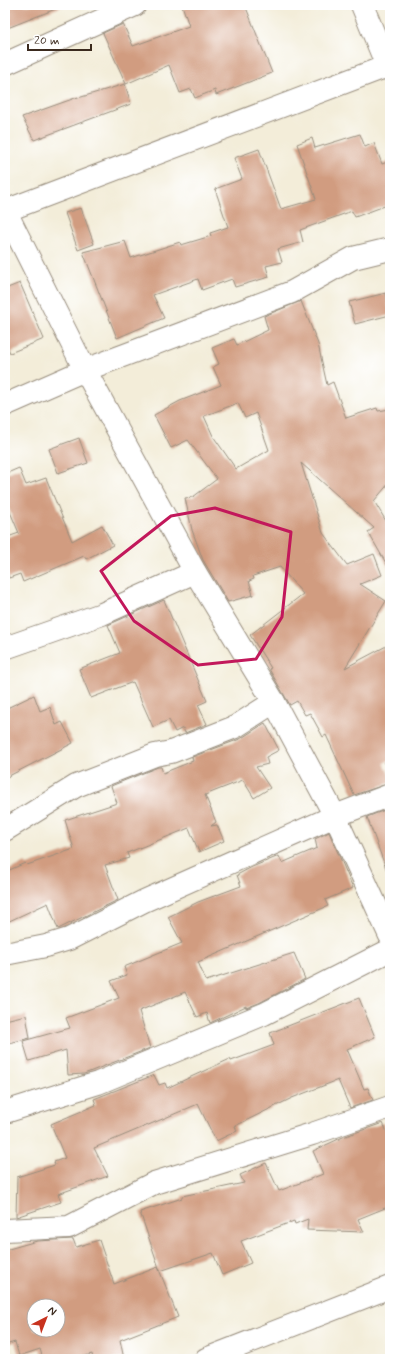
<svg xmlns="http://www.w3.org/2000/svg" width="395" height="1364" font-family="Mynerve,sans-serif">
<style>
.building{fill:#d19c80;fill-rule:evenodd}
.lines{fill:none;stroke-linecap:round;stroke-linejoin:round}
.minor-casing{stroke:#978c7c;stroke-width:24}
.minor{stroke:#fff;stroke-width:22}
.marked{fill:none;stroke:#c2185b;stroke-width:3;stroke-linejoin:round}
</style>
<rect width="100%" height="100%" fill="#fff"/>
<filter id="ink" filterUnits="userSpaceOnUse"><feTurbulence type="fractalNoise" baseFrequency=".025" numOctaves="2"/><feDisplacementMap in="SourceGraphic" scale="8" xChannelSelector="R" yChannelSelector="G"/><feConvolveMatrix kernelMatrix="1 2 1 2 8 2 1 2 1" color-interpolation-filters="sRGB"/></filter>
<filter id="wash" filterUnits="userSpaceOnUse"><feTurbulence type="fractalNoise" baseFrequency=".012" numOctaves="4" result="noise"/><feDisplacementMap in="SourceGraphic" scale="16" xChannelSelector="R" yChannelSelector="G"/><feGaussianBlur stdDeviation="0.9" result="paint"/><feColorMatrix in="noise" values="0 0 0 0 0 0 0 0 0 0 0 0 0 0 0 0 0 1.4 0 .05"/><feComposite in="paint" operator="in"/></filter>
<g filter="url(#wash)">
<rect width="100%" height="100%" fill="#f3edd9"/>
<g id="blocks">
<!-- building -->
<g class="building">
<path d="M5,5h58v1l-58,23z"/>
<path d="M182,5h63l27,68 -56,22 -1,-5 -20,8 -4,-9 -11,4 -11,-28 -43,19 -23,-51 20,-9 10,22 56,-20z"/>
<path d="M125,84l6,20 -97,36 -12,-23 56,-20v1z"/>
<path d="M360,134l5,13 9,-4 8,21 8,-3v43l-35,13 -3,-6 -52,19 3,12 -25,7 4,13 -16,4 3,11 -34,10 -3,-8 -30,11 -4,-11 -45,16 11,23 -47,20 -34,-86 42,-11 6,17 49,-16 1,3 30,-9 -1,-3 18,-6 -13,-38 27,-10 -8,-21 25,-9 22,60 35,-10 -19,-55 15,-6 3,10z"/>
<path d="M81,208l13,36 -16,6 -13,-37z"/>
<path d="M20,283l24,56 -34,14 -5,-13v-51z"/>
<path d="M386,293l4,22 -35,9 -6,-22z"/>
<path d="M301,301l17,43 9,41 6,-3 13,36 31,-10 1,3 12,-2v73l-16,19 12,20 4,-2v51l-22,-38 6,-4 -73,-65 22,70 24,32 27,-11 8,21 -22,9 26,17 -41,67 45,-24v116l-6,3 6,13v7l-36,12 -28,-60 -3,2 -13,-24 -5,2 -8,-14 -7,4 -21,-36 2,-1 -21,-33 53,-41 -23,-27 -27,9 1,3 -5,2 4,14 -25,7 -25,-42 -11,-30 -7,-32 8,-1 24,-18 -29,-39 -17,8 -17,-33 26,-14 41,-16 -8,-18 6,-3 -7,-16 22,-9 3,6 31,-15 -4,-14zM238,403l7,15 11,-5 13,37 -33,19 -23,-33 -9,-20z"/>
<path d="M79,438l9,25 -30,10 -9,-24z"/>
<path d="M19,468l7,17 20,-7 26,63 30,-16 11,20 -27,14 -2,-3 -61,26 -3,-8 -11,4 -4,-12v-28l14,-5 -14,-33v-26z"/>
<path d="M164,600l43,101 -9,4 9,19 -22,9 -2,-5 -8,4 -6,-12 -16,7 -20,-45 -42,16 -12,-29 41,-16 -12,-28z"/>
<path d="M34,695l6,16 10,-4 6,18 6,-3 11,21 -68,35v-69z"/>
<path d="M265,723l14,27 -13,7 2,7 -12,3 14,21 -16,10 -11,-18 -38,15 11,27 -5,4 6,-1 7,16 -25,11 -10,-24 -62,25 2,5 -24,7 13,35 -60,29 -10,-26 -43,20v-51l20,-9 2,2 47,-16 -9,-29 52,-17 -6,-17 47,-19h3l2,6 30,-12 -1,-4 48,-18z"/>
<path d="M390,808v66h-2l-21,-57z"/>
<path d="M329,832l24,56 -28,12 3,6 -130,56 8,19 88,-28 11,26 -46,24 -13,5v-2l-36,17 -3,-10 -10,4 -12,-25 -46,19 11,37 -66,26 -16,1 -2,-25 -37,11 -6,-20 47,-13 -4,-10 53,-20 -8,-17 16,-6 -3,-8 58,-24 -14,-26 30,-15 43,-16 -4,-11 15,-8 27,-11 3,7 35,-15 -2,-9z"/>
<path d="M359,998l16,39 -28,12 17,40 4,-1 5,12 -23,8 -12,-28 -46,18 -57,28 2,5 -21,10 -18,-37 -104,44 14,28 -50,18 3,8 -45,15 1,-40 38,-12 -1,-3 11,-4 -14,-34 45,-19 -2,-6 60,-24 5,10 6,-2 2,5 63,-29 1,2 43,-16 -4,-12z"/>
<path d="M26,1015l4,23 -25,6v-24z"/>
<path d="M383,1123l7,16v67l-32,13 6,13 -57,-2 1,-11 -13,5 -1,-3 -53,20 10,22 -29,12 -9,-22 -53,18 -20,-59 42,-14v-2l62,-13 -4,-8 26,-12 13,28 44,-17 -10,-23 30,-14z"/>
<path d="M73,1239l3,8 23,-7 15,44 44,-17 20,50 -58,23 4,19h-31l-1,-5 -17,5h-32l-3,-10 -21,7 -4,-14 -10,3v-95l32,-9zM34,1306h24v24h-24z"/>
</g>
</g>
</g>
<g filter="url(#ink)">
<use href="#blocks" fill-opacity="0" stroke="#978c7c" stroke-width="1"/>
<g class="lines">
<!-- minor casing -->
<g class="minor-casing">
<g id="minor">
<path d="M362,5l25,61 3,4"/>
<path d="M5,64l130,-59"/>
<path d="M5,210l80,160 110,202 79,130 61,114 55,120"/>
<path d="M5,211l385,-146"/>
<path d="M5,405l80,-35 207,-78 61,-34 37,-9"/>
<path d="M5,648l97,-34 93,-42"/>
<path d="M5,830l71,-44 79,-31 16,-3 64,-25 39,-25"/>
<path d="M5,954l41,-8 23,-7 75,-38 191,-85 55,-21"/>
<path d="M5,1112l93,-29 166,-69 126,-64"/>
<path d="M5,1230l64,-3 85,-44 158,-49 78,-27"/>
<path d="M206,1359l184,-72"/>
</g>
</g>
<!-- minor -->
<use href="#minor" class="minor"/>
</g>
</g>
<!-- marked area -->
<path class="marked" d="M215,508l76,24 -9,85 -26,42 -58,6 -64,-44 -33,-50 70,-55z"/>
<!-- margin -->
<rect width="395" height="1364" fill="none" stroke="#fff" stroke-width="20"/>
<!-- north arrow -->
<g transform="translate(46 1318) rotate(42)"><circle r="19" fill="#ffffff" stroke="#b1aaa5"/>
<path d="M0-3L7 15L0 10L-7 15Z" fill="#c8321e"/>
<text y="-6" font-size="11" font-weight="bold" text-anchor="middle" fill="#3b2a1e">N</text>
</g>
<!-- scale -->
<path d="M28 44v6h63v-6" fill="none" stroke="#3b2a1e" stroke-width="2"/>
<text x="34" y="44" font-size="12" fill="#3b2a1e" stroke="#ffffff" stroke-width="3" paint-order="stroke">20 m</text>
</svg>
